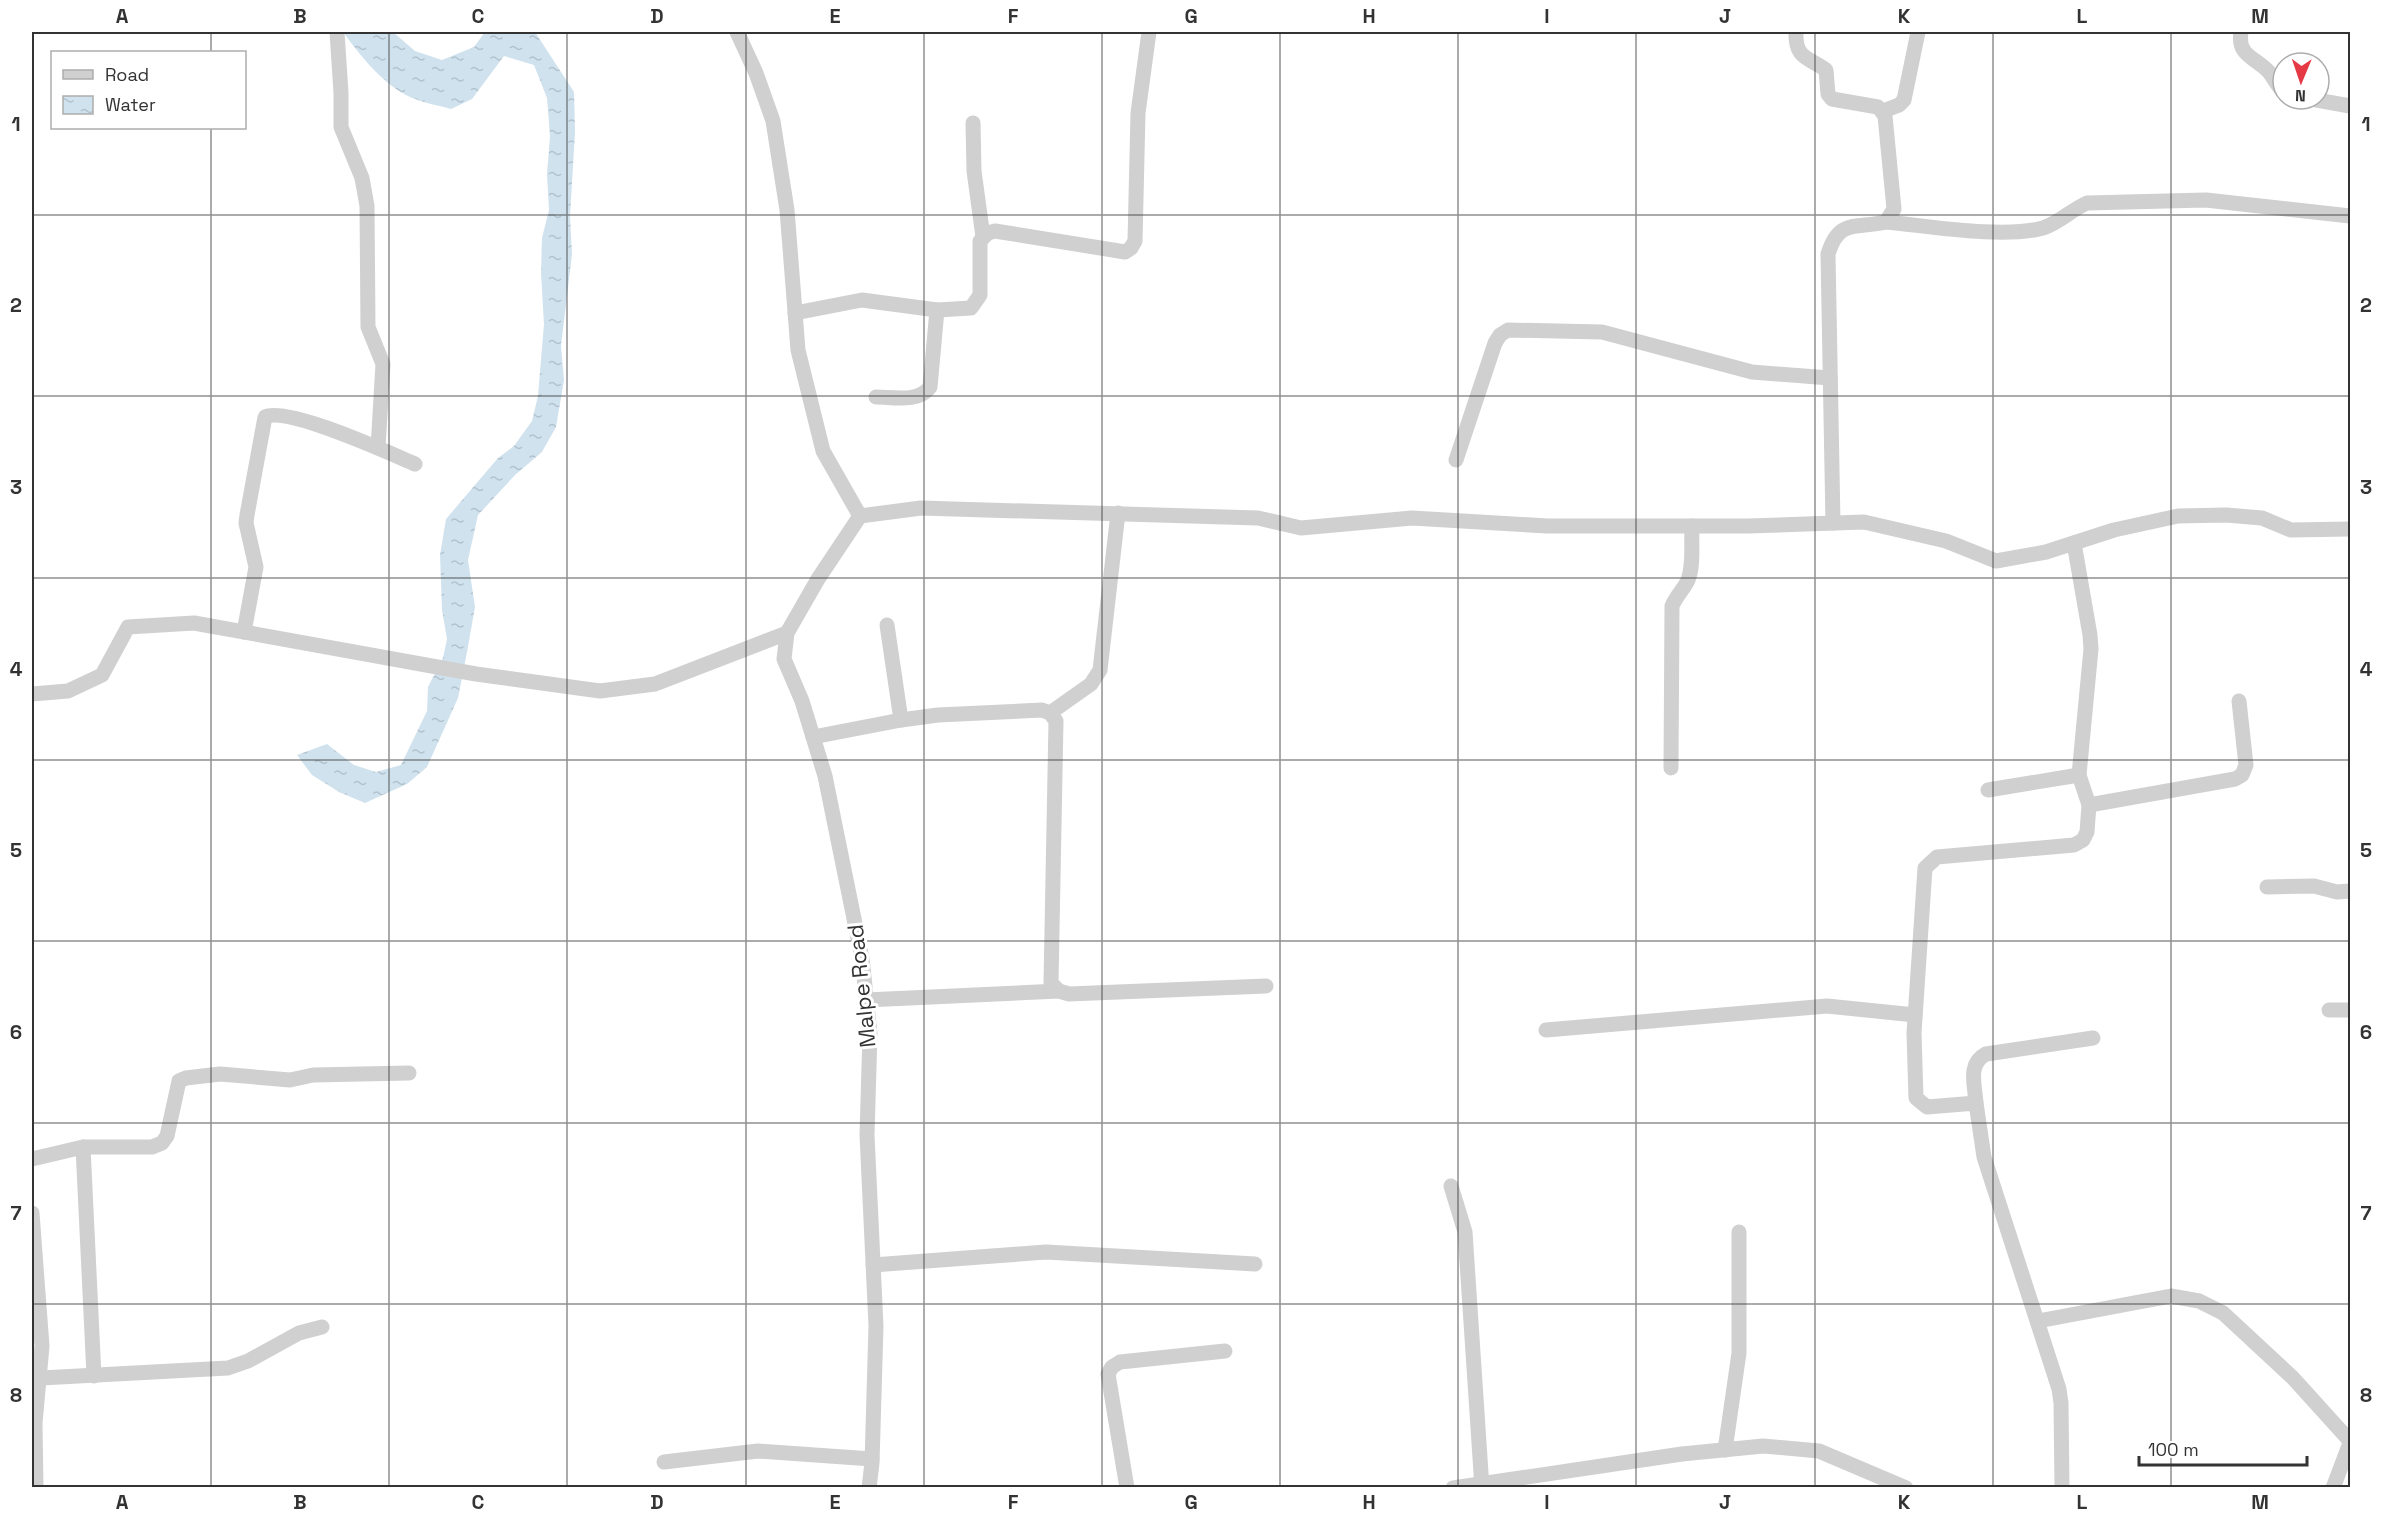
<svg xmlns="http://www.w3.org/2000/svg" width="2382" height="1519" font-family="'Space Grotesk',sans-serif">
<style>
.water{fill:url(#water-ripples)}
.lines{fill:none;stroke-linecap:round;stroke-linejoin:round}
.minor{stroke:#d0d0d0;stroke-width:15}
.grid{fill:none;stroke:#333;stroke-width:1.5;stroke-opacity:0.55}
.labels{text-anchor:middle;stroke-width:6;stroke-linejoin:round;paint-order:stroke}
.street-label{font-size:22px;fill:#333;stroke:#fff}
.neatline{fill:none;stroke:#333;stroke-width:2}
.grid-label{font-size:20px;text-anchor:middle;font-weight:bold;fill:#333}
</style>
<defs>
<pattern id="water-ripples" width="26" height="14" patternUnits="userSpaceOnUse" patternTransform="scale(1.5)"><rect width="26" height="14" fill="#cfe2ee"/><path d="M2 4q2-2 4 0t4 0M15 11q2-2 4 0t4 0" fill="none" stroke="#b2c2cd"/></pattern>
</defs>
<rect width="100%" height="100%" fill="#fff"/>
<!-- water -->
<path class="water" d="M343,32h50l22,19 27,9 32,-13 11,-15h50l39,60 1,40 -5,84 2,38 -11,92 3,34 -8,47 -14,25 -27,23 -37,40 -10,45 7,47 -8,45 -9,46 -31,69 -20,17 -42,19 -26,-11 -27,-17 -15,-20 30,-11 27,21 22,7 25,-7 26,-54 1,-24 15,-29 4,-19 -5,-29 -2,-55 6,-36 52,-61 16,-12 18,-25 6,-25 6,-72 -3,-51 1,-35 7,-28 -2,-36 3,-38 -3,-38 -13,-33 -30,-9 -32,43 -21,10c-14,-4 -32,-7 -45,-14 -26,-14 -46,-40 -63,-63z"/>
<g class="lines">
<!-- minor -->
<g class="minor">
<path d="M337,32l4,61v34l21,51 5,28 1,121 15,37 -5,84"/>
<path d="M737,32l19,41 17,48 14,89 11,140 25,101 37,65"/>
<path d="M1796,32c-1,27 12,25 30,38l2,24 4,5 46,8 7,9 9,93 -8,13c-30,7 -47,-4 -58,32l5,269"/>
<path d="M2241,32c-4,24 14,25 28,40 5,6 8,14 14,19"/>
<path d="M2311,99l39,7"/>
<path d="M1883,111l16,-6 5,-5 14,-68"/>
<path d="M973,123l1,48 9,66"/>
<path d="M1886,222c43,4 117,17 157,6 16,-5 28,-18 44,-25l119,-3 144,16"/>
<path d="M795,313l67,-13 75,10 34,-2 9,-13v-54l8,-8 7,-2 130,21 6,-4 4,-7 3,-128 11,-81"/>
<path d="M876,397c17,0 43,6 54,-10l7,-77"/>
<path d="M1456,460l39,-117 5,-8 8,-5 94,2 150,40 78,6"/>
<path d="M860,516l61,-8 337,10 43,10 111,-10 135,8h201l116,-4 82,19 50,20 50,-9 68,-22 64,-14 48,-1 36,3 29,12 59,-1"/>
<path d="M860,516l-42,63 -31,54 -3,26 18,42 23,75 37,182 8,75 -3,102 9,191 -4,137 -3,25"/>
<path d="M887,625l14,95"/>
<path d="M244,632l12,-65 -10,-44 1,-8 18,-98c22,-11 124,36 150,47"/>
<path d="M32,694l36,-3 34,-16 26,-48 66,-4 282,51 124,17 55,-7 132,-51"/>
<path d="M1050,713l41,-29 9,-14 18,-157"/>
<path d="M813,737l88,-17 37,-5 104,-5 8,3 6,8 -5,262 8,8 10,3 197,-8"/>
<path d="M1671,768l1,-162c4,-10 12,-17 16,-26 6,-15 3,-37 4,-54"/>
<path d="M1988,790l91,-15"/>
<path d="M2089,805l146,-26 7,-4 4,-10 -7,-64"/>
<path d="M2267,887l47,-1 23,6 13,-1"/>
<path d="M866,1000l193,-9"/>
<path d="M2329,1010h21"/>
<path d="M1546,1030l281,-24 88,9"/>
<path d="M1976,1103c-1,-18 -9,-39 10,-49l107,-16"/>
<path d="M83,1147l11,229"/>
<path d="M32,1159l51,-12h69l10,-4 5,-7 12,-55 7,-3 34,-4 70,6 23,-5 96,-2"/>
<path d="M1451,1186l14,46 17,256"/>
<path d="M32,1213l10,133 -7,77 1,65"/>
<path d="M873,1265l173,-13 209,12"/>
<path d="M2038,1321l133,-25 28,5 24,12 70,65 57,63"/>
<path d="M41,1378l187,-10 20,-7 51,-28 23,-6"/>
<path d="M1725,1450l14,-97v-121"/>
<path d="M664,1462l94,-11 114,8"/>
<path d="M1127,1488l-19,-114 4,-7 8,-5 105,-11"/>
<path d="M1453,1488l229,-34 81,-8 56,5 87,37"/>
<path d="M2062,1488l-1,-85 -2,-14 -75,-232 -8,-54 -49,4 -11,-9 -2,-65 11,-165 12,-11 137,-12 9,-5 4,-8 2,-27 -10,-30 12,-126 -1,-14 -16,-92"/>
<path d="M2333,1488l17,-45"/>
</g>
</g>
<!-- grid -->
<path class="grid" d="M211,32v20M389,32v1456M567,32v1456M746,32v1456M924,32v1456M1102,32v1456M1280,32v1456M1458,32v1456M1636,32v1456M1815,32v1456M1993,32v1456M2171,32v1456M211,128v1360M32,215h2318M32,396h2318M32,578h2318M32,760h2318M32,941h2318M32,1123h2318M32,1304h2318"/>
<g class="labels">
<!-- street labels -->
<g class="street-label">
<text transform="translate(861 986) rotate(-96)" y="8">Malpe Road</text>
</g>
</g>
<!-- border -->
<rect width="2382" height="1519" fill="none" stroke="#ffffff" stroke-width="66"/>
<!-- legend -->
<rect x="51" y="51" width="195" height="78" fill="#ffffff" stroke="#adadad" stroke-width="1.5"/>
<rect x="63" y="70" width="30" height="9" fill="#d0d0d0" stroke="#adadad" stroke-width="1.5"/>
<text x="105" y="81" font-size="18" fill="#333333">Road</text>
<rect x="63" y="96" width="30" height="18" fill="url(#water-ripples)" stroke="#adadad" stroke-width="1.5"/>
<text x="105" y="111" font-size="18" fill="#333333">Water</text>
<!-- north arrow -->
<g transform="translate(2301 81) rotate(182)"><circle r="28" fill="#ffffff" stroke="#adadad" stroke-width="1.5"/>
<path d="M0-4.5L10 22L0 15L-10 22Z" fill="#e63946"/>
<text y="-9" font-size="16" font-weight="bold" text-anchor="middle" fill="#333333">N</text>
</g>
<!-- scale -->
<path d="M2139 1456v9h168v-9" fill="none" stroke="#333333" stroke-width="3"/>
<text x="2148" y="1456" font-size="18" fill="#333333" stroke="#ffffff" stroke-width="4.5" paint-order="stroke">100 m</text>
<rect x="33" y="33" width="2316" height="1453" class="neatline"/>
<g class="grid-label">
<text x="122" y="23">A</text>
<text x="300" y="23">B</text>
<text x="478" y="23">C</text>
<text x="657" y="23">D</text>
<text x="835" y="23">E</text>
<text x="1013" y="23">F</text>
<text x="1191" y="23">G</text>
<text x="1369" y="23">H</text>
<text x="1547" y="23">I</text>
<text x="1725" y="23">J</text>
<text x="1904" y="23">K</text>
<text x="2082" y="23">L</text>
<text x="2260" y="23">M</text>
<text x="16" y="131">1</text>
<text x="2366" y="131">1</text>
<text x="16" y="312">2</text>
<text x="2366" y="312">2</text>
<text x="16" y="494">3</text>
<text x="2366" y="494">3</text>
<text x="16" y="676">4</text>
<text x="2366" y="676">4</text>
<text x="16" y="857">5</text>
<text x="2366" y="857">5</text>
<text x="16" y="1039">6</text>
<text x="2366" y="1039">6</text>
<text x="16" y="1220">7</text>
<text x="2366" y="1220">7</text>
<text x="16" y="1402">8</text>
<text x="2366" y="1402">8</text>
<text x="122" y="1509">A</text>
<text x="300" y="1509">B</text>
<text x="478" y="1509">C</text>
<text x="657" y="1509">D</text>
<text x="835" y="1509">E</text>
<text x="1013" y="1509">F</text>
<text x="1191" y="1509">G</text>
<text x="1369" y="1509">H</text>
<text x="1547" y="1509">I</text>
<text x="1725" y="1509">J</text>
<text x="1904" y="1509">K</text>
<text x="2082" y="1509">L</text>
<text x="2260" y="1509">M</text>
</g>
</svg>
